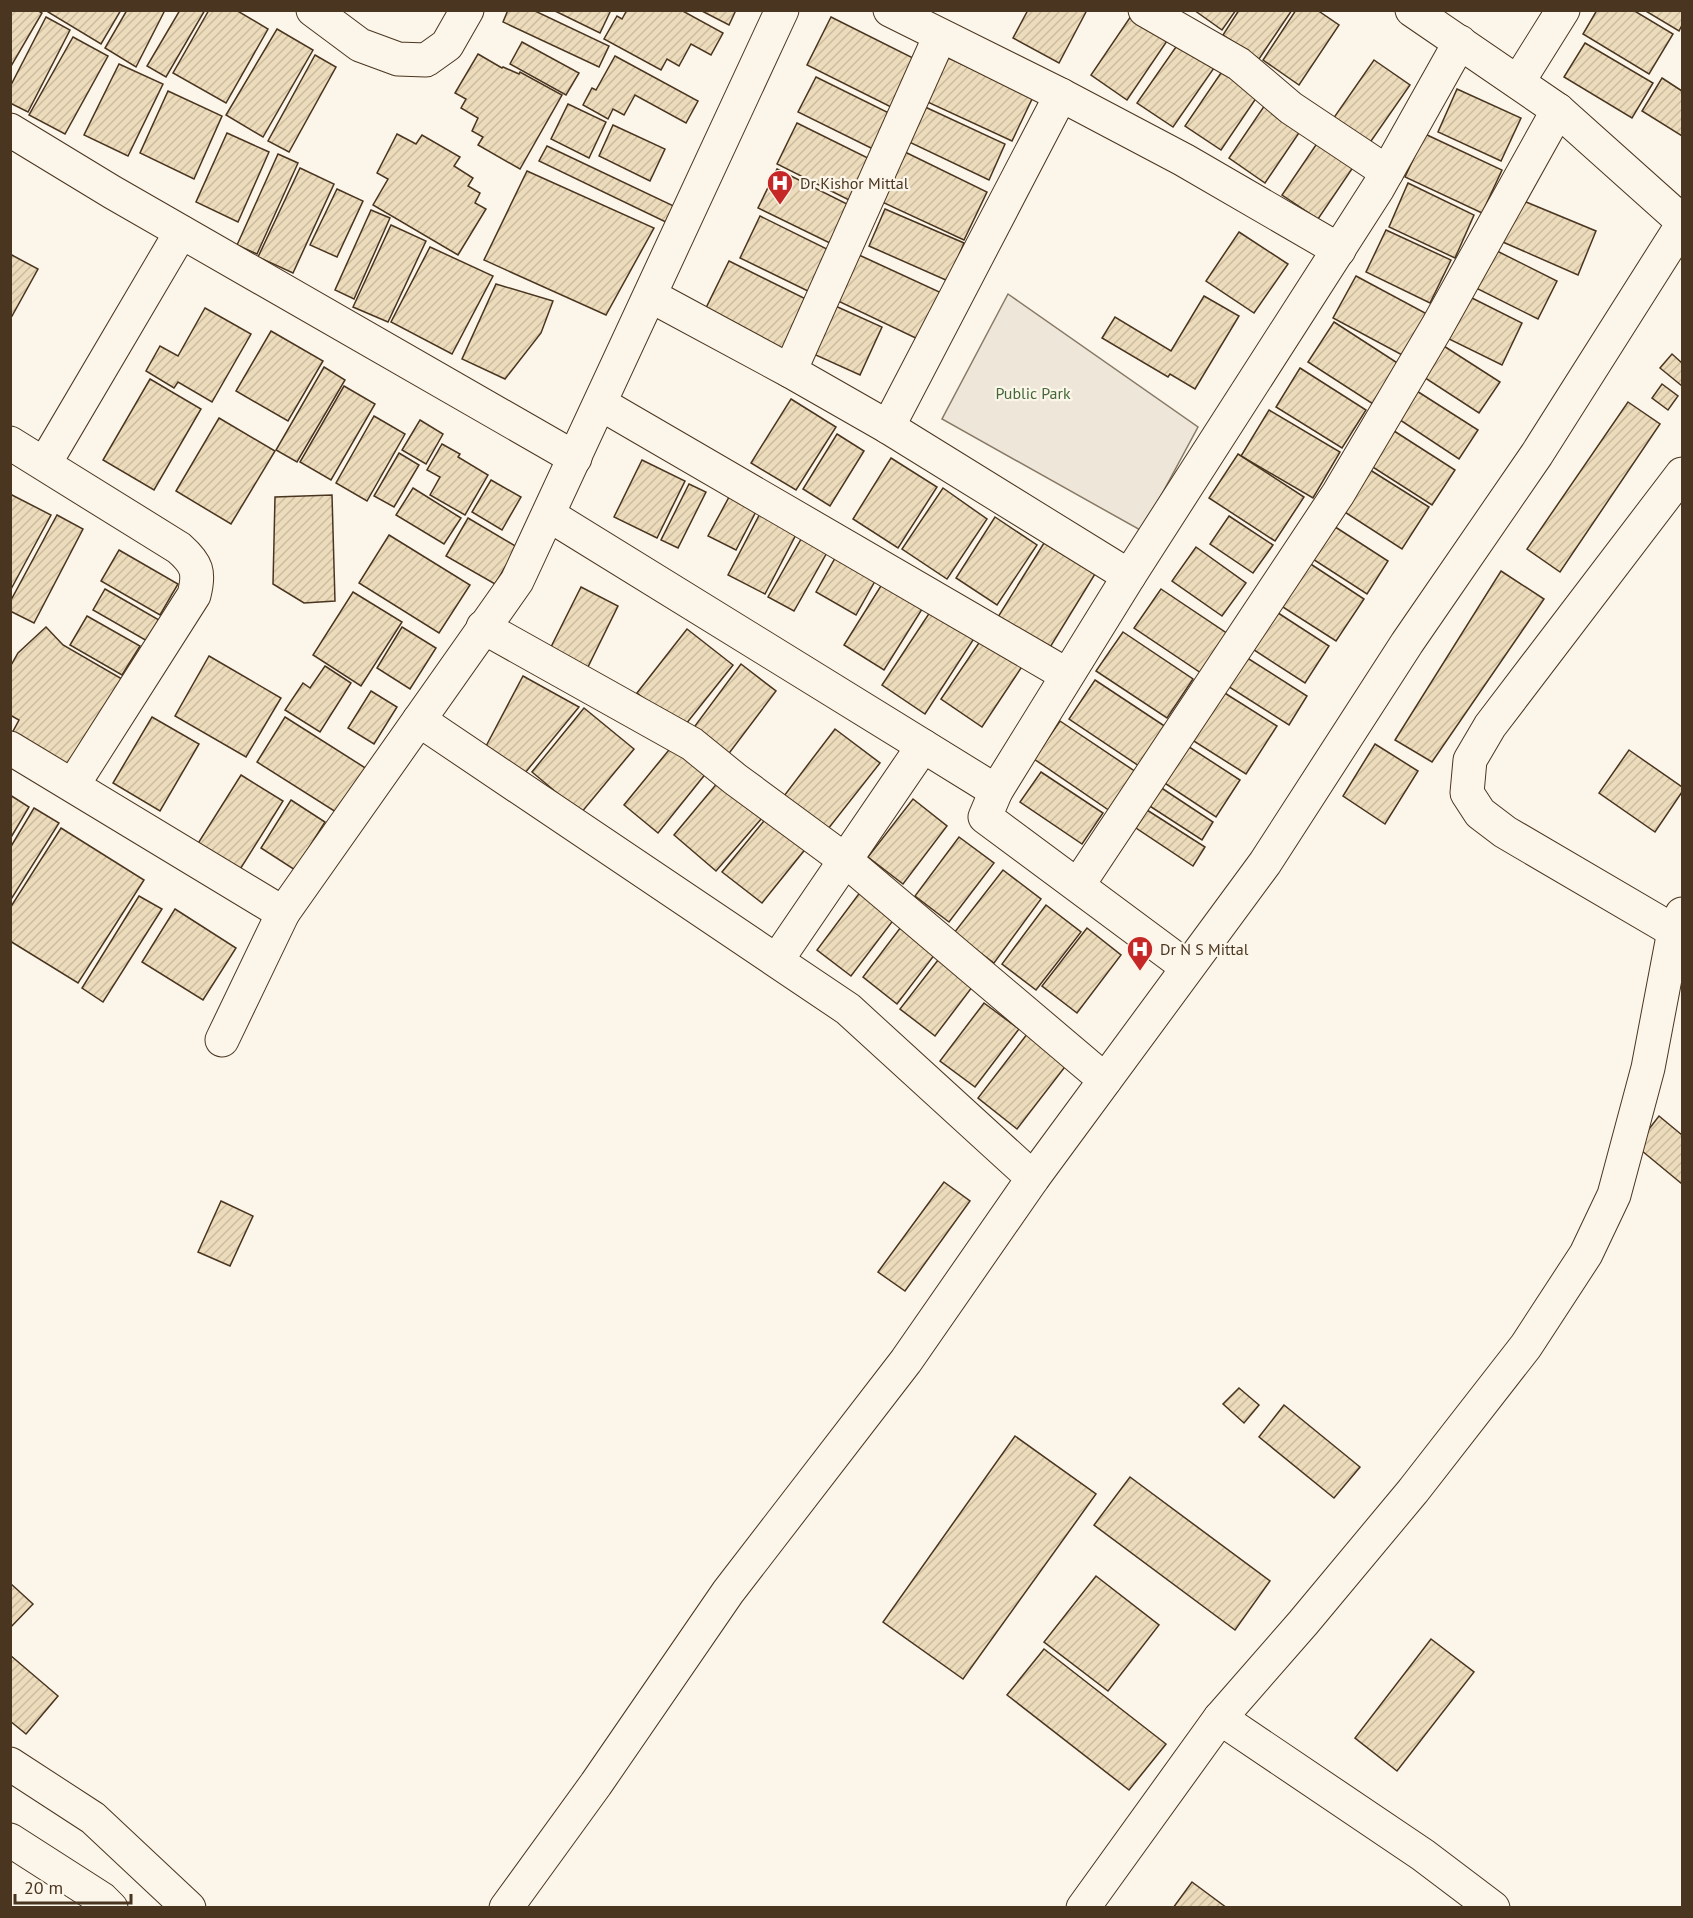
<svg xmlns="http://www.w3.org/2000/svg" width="1693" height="1918" font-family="'PT Sans',sans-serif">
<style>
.green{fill:#ede6d9;stroke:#887966;stroke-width:1.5}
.building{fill:url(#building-hatch);stroke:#4a3520;stroke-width:1.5}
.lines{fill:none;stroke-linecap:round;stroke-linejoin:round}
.minor-casing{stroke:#4a3520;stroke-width:35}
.primary-casing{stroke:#4a3520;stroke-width:35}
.minor{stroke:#fbf6e9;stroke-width:33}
.primary{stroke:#fbf6e9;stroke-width:33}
.labels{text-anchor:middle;stroke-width:4.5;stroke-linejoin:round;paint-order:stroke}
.poi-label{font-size:16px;fill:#4a3520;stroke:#fbf6e9;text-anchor:start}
.park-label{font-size:16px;fill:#436837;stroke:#fbf6e9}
</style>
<defs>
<pattern id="building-hatch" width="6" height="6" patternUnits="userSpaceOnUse" patternTransform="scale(1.5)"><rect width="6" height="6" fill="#ecdcbc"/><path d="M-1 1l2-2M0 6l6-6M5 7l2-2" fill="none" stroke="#ccbda1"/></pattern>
</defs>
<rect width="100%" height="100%" fill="#fbf6e9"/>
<!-- green -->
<path class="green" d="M1008,294l190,133 -56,104 -200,-112z"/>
<!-- building -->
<g class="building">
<path d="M10,10h27l5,3 -32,55z"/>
<path d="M49,10h72l-20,34 -53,-32z"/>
<path d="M127,10h38l-29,57 -31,-19z"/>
<path d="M180,10h25l-39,67 -19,-11z"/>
<path d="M209,10h27l32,19 -42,74 -53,-30z"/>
<path d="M508,10h25l76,36 -10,21 -96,-45z"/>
<path d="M553,10h58l-11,23z"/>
<path d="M627,10h54l42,23 -12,22 -20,-11 -12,22 -12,-7 -6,11 -57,-31 13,-23 5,3z"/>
<path d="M700,10h36l-7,15z"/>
<path d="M1028,10h59l-28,53 -46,-25z"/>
<path d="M1194,10h42l-14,20z"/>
<path d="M1239,10h53l-33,49 -36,-24z"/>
<path d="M1296,10h21l22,15 -40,60 -36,-25z"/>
<path d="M1597,10h36l40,24 -24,40 -66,-40z"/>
<path d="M1644,10h38v15l-3,6z"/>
<path d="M1131,16l36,25 -40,59 -36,-25z"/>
<path d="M46,17l24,13 -42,82 -18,-9v-16z"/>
<path d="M831,17l88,44 -24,48 -88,-44z"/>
<path d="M277,29l36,21 -50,87 -37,-22z"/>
<path d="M73,37l35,19 -43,78 -36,-19z"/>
<path d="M522,42l57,31 -13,22 -56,-31z"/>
<path d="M1585,43l68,40 -21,35 -68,-41z"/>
<path d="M1178,44l36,24 -41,59 -36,-24z"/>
<path d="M478,54l24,14 1,-1 16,7 1,-2 42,23 -42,74 -42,-24 5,-8 -11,-6 6,-13 -17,-10 5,-9 -11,-6z"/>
<path d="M315,55l21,12 -47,85 -21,-11z"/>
<path d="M942,55l91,42 -21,44 -91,-42z"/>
<path d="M615,56l83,45 -12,22 -51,-28 -11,20 -11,-6 -5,10 -25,-14 9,-17 4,2z"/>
<path d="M1374,60l36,25 -41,59 -36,-25z"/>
<path d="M119,64l44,20 -35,72 -44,-21z"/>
<path d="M1225,67l36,24 -40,59 -36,-24z"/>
<path d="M816,77l79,39 -18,35 -79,-39z"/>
<path d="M1662,78l20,13v45l-40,-25z"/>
<path d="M1457,89l64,29 -20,43 -63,-29z"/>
<path d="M168,91l54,25 -28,63 -54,-26z"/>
<path d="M1269,99l36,25 -40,59 -36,-25z"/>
<path d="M568,104l38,18 -17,36 -38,-19z"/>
<path d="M923,106l82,38 -16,36 -82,-39z"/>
<path d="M797,123l83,41 -21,41 -82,-41z"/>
<path d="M613,125l52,24 -15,32 -51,-25z"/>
<path d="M227,133l42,19 -31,70 -42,-20z"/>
<path d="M397,134l19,10 6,-9 38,22 -6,9 19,12 -5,8 12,7 -5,10 11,6 -28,46 -85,-50 15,-26 -11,-6z"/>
<path d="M1425,134l77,36 -20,43 -77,-36z"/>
<path d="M1322,136l36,24 -40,59 -36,-24z"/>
<path d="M547,146l133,63 -8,16 -133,-64z"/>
<path d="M905,152l82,40 -23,48 -82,-38z"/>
<path d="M278,154l20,9 -41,91 -20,-9z"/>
<path d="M300,168l34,16 -41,89 -35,-16z"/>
<path d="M777,169l80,40 -19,38 -80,-39z"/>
<path d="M527,171l127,57 -48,87 -122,-55z"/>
<path d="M1408,183l66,32 -19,43 -66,-31z"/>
<path d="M337,189l26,12 -26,56 -27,-12z"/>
<path d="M1514,197l82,34 -18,44 -82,-36z"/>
<path d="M885,209l79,34 -16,38 -79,-35z"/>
<path d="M371,210l19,8 -36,81 -19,-9z"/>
<path d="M760,216l75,37 -21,41 -74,-36z"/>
<path d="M391,225l35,16 -38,81 -35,-15z"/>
<path d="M1386,230l65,30 -21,43 -64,-31z"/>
<path d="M1239,232l49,32 -34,49 -48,-32z"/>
<path d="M430,247l63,29 -41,78 -61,-32z"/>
<path d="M1495,250l62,31 -19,38 -62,-31z"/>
<path d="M10,254l28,15 -26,47 -2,-1z"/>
<path d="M859,255l87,40 -22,47 -86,-41z"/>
<path d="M729,261l83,41 -25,49 -82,-41z"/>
<path d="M1356,276l71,38 -23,42 -71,-38z"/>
<path d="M496,284l57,17 -12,32 -36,46 -43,-20z"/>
<path d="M1204,296l35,20 -44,73 -25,-15 -2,3 -66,-39 13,-21 56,34z"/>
<path d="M1470,297l52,26 -20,42 -53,-26z"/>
<path d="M831,304l51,23 -22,48 -51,-23z"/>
<path d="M205,308l46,26 -39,68 -34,-20 -4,6 -28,-17 14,-25 18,10z"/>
<path d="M1334,322l65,42 -26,40 -65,-42z"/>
<path d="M271,331l52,30 -35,60 -52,-30z"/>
<path d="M1436,341l64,41 -21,31 -63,-41z"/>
<path d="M1672,354l10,9v23l-22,-18z"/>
<path d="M324,367l21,13 -48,82 -21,-12z"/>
<path d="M1300,368l66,42 -24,38 -66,-41z"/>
<path d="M150,379l51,30 -47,81 -51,-30z"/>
<path d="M1662,384l16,12 -10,14 -16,-12z"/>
<path d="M344,386l31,18 -44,76 -31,-18z"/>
<path d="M1409,386l69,44 -19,29 -68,-45z"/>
<path d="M791,399l45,28 -40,63 -45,-27z"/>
<path d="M1628,402l32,22 -100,148 -33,-23z"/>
<path d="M1269,410l71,42 -27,46 -72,-42z"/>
<path d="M374,416l31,18 -38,67 -31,-18z"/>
<path d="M219,418l56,33 -44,73 -55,-33z"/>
<path d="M420,420l23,14 -17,30 -24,-14z"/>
<path d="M1391,429l64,41 -23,35 -64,-41z"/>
<path d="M837,434l27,17 -34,55 -27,-17z"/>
<path d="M442,444l18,10 -2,3 30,18 -23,40 -35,-20 10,-18 -13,-7z"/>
<path d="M399,453l20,12 -25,42 -20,-11z"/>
<path d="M1238,454l66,43 -29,44 -66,-43z"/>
<path d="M891,458l46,29 -39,61 -45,-29z"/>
<path d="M642,460l43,21 -28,57 -43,-21z"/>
<path d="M1367,468l62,39 -27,42 -62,-40z"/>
<path d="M491,480l30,17 -19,33 -30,-18z"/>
<path d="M689,484l17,8 -28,56 -17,-8z"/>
<path d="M735,486l27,14 -26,50 -28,-14z"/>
<path d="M413,488l48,30 -17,26 -48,-29z"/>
<path d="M943,488l44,31 -40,60 -45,-30z"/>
<path d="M10,494l41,21 -41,76z"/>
<path d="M332,495l3,106 -31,2 -31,-19 2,-87z"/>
<path d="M764,506l37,19 -36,69 -37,-19z"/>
<path d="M57,515l26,14 -49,94 -24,-12v-9z"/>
<path d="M1229,516l44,29 -20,28 -43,-29z"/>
<path d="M995,517l42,28 -40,60 -41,-27z"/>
<path d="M468,518l49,29 -22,37 -49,-28z"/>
<path d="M1326,521l62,40 -21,33 -62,-40z"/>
<path d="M804,534l25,15 -35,62 -26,-14z"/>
<path d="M389,535l81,50 -31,48 -80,-50z"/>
<path d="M1044,543l51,31 -46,75 -51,-32z"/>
<path d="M1196,547l50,36 -24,33 -50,-35z"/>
<path d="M119,550l59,34 -18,31 -59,-34z"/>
<path d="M839,551l40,23 -23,41 -40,-23z"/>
<path d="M1303,559l61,40 -28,42 -61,-39z"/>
<path d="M1501,571l43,28 -112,163 -37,-22z"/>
<path d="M884,581l40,25 -40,64 -40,-25z"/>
<path d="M581,587l37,19 -36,73 -38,-18z"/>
<path d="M105,589l54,31 -12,21 -54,-31z"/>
<path d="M1161,589l70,47 -27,39 -70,-47z"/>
<path d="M353,592l49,30 -41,64 -48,-31z"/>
<path d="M934,606l43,28 -52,80 -43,-29z"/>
<path d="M1272,609l57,37 -24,37 -57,-37z"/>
<path d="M87,616l53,30 -18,29 -52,-30z"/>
<path d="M46,627l17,18 59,34 -56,87 -55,-31 8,-15 -9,-5v-48l8,-14z"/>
<path d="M402,627l34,21 -26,41 -33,-21z"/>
<path d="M687,629l46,36 -51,64 -45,-36z"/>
<path d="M1123,632l70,47 -26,39 -71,-47z"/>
<path d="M985,634l40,28 -43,65 -41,-28z"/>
<path d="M1241,654l66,42 -18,29 -66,-42z"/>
<path d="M209,656l72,42 -35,59 -71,-41z"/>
<path d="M741,664l35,27 -49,65 -35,-26z"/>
<path d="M325,666l26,17 -31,49 -35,-22 18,-27 7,5z"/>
<path d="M523,676l56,31 -59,72 -36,-29z"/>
<path d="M1095,680l71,47 -27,39 -70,-47z"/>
<path d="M1220,690l57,36 -31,48 -57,-36z"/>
<path d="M371,691l26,16 -23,37 -26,-16z"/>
<path d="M584,708l50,41 -53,64 -49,-41z"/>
<path d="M152,717l47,27 -39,67 -47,-28z"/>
<path d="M285,717l82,52 -28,45 -82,-52z"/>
<path d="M1060,721l76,51 -26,39 -76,-52z"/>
<path d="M835,729l45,34 -52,66 -44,-33z"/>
<path d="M1183,743l57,37 -24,37 -56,-37z"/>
<path d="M1375,744l43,27 -33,53 -42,-28z"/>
<path d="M673,745l34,27 -49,61 -34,-28z"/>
<path d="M1629,750l53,37v5l-27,40 -56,-39z"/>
<path d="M1041,772l62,41 -21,31 -62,-42z"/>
<path d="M241,775l42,26 -44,70 -42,-26z"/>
<path d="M719,781l43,37 -46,53 -42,-36z"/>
<path d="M1157,785l56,37 -11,18 -57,-37z"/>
<path d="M10,795l19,12 -19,32z"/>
<path d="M913,799l34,27 -44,58 -35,-27z"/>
<path d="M291,800l34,22 -30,48 -34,-22z"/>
<path d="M34,808l25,15 -49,78v-53z"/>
<path d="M1147,810l58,37 -12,19 -57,-38z"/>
<path d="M768,816l39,31 -45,56 -40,-31z"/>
<path d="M61,828l83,52 -66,103 -68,-42v-33z"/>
<path d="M959,837l35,26 -45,59 -34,-26z"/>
<path d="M1003,870l38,29 -47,64 -40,-30z"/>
<path d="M861,891l34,27 -44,58 -34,-26z"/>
<path d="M139,896l23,13 -59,93 -21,-14z"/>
<path d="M1046,905l35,27 -45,58 -34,-26z"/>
<path d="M175,909l61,39 -33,52 -61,-38z"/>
<path d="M907,919l35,26 -45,59 -34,-27z"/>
<path d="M1087,928l34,27 -44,58 -35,-27z"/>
<path d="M945,951l34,27 -44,58 -35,-27z"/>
<path d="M984,1003l35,26 -44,58 -35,-26z"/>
<path d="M1031,1029l40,30 -54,70 -39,-31z"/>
<path d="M1659,1116l23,19v49l-46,-38z"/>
<path d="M944,1182l26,19 -65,90 -27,-19z"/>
<path d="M221,1201l32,15 -23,50 -32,-14z"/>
<path d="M1239,1388l20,17 -15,18 -21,-19z"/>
<path d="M1284,1405l76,62 -26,31 -75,-61z"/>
<path d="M1015,1436l81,58 -133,185 -80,-57z"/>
<path d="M1130,1477l140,104 -35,49 -141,-105z"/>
<path d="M1096,1576l63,49 -51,66 -64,-49z"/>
<path d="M10,1583l23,21 -23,24z"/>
<path d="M1431,1639l43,33 -77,99 -42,-33z"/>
<path d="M1044,1649l122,95 -37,46 -122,-95z"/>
<path d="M10,1655l48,41 -32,38 -16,-13z"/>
<path d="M1192,1882l35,26h-54z"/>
</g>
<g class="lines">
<!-- minor casing -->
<g class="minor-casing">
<g id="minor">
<path d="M313,10l47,35 38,14 28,1 21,-15 20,-35"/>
<path d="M890,10l171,85 123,65 155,90"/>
<path d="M1145,10l94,54 52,44 96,64"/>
<path d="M1412,10l146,100 124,111"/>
<path d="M1518,82l45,-72"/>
<path d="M10,130l102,62 463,266"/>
<path d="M651,296l139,75 98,56 241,149"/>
<path d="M790,371l150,-335"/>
<path d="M601,404l466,271"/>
<path d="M888,427l173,-332"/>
<path d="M10,443l169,105c18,16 21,24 15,47l-121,190"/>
<path d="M45,463l136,-231"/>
<path d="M549,515l447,276"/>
<path d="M483,627l209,117 43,35 110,81 260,220"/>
<path d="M419,720l429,289 185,169"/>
<path d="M10,748l273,165"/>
<path d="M1078,885l260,-391 99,-167 121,-217"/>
<path d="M1674,931l-169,-99 -25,-19 -13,-20 3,-33 20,-34 192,-252"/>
<path d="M777,960l146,-214"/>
<path d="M1187,967l-202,-150 11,-26 133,-215 249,-388 82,-146"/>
<path d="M222,1040l61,-127 234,-332 265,-571"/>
<path d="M1220,1718l203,137 70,53"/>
<path d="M506,1908l90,-124 132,-192 178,-231 127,-183 232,-315 142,-220 130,-189 145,-229"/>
<path d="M1083,1908l137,-190 83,-95 110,-132 113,-145 60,-92 28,-59 34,-127 26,-137 8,-17"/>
</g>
</g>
<!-- primary casing -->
<g class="primary-casing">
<g id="primary">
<path d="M10,1764l83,54 96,90"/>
<path d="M10,1840l92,59 9,9"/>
</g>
</g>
<!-- minor -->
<use href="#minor" class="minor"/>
<!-- primary -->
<use href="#primary" class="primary"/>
</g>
<!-- icons -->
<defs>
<g id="hospital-pin" transform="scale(1.35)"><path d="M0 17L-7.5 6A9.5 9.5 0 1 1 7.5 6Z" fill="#c62828" stroke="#fbf6e9"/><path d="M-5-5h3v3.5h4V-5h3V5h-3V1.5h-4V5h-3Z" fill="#fff"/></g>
</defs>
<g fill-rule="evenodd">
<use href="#hospital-pin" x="780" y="183"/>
<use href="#hospital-pin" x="1140" y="949"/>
</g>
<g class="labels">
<!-- poi labels -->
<g class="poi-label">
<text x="800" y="189">Dr Kishor Mittal</text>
<text x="1160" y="955">Dr N S Mittal</text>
</g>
<!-- park labels -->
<g class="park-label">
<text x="1033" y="399">Public Park</text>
</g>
</g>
<!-- border -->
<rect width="1693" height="1918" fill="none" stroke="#4a3520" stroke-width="24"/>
<!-- scale -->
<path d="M15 1894v9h116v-9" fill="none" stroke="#4a3520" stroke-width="3"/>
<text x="24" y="1894" font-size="18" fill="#4a3520" stroke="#fbf6e9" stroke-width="4.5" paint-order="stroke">20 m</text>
</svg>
